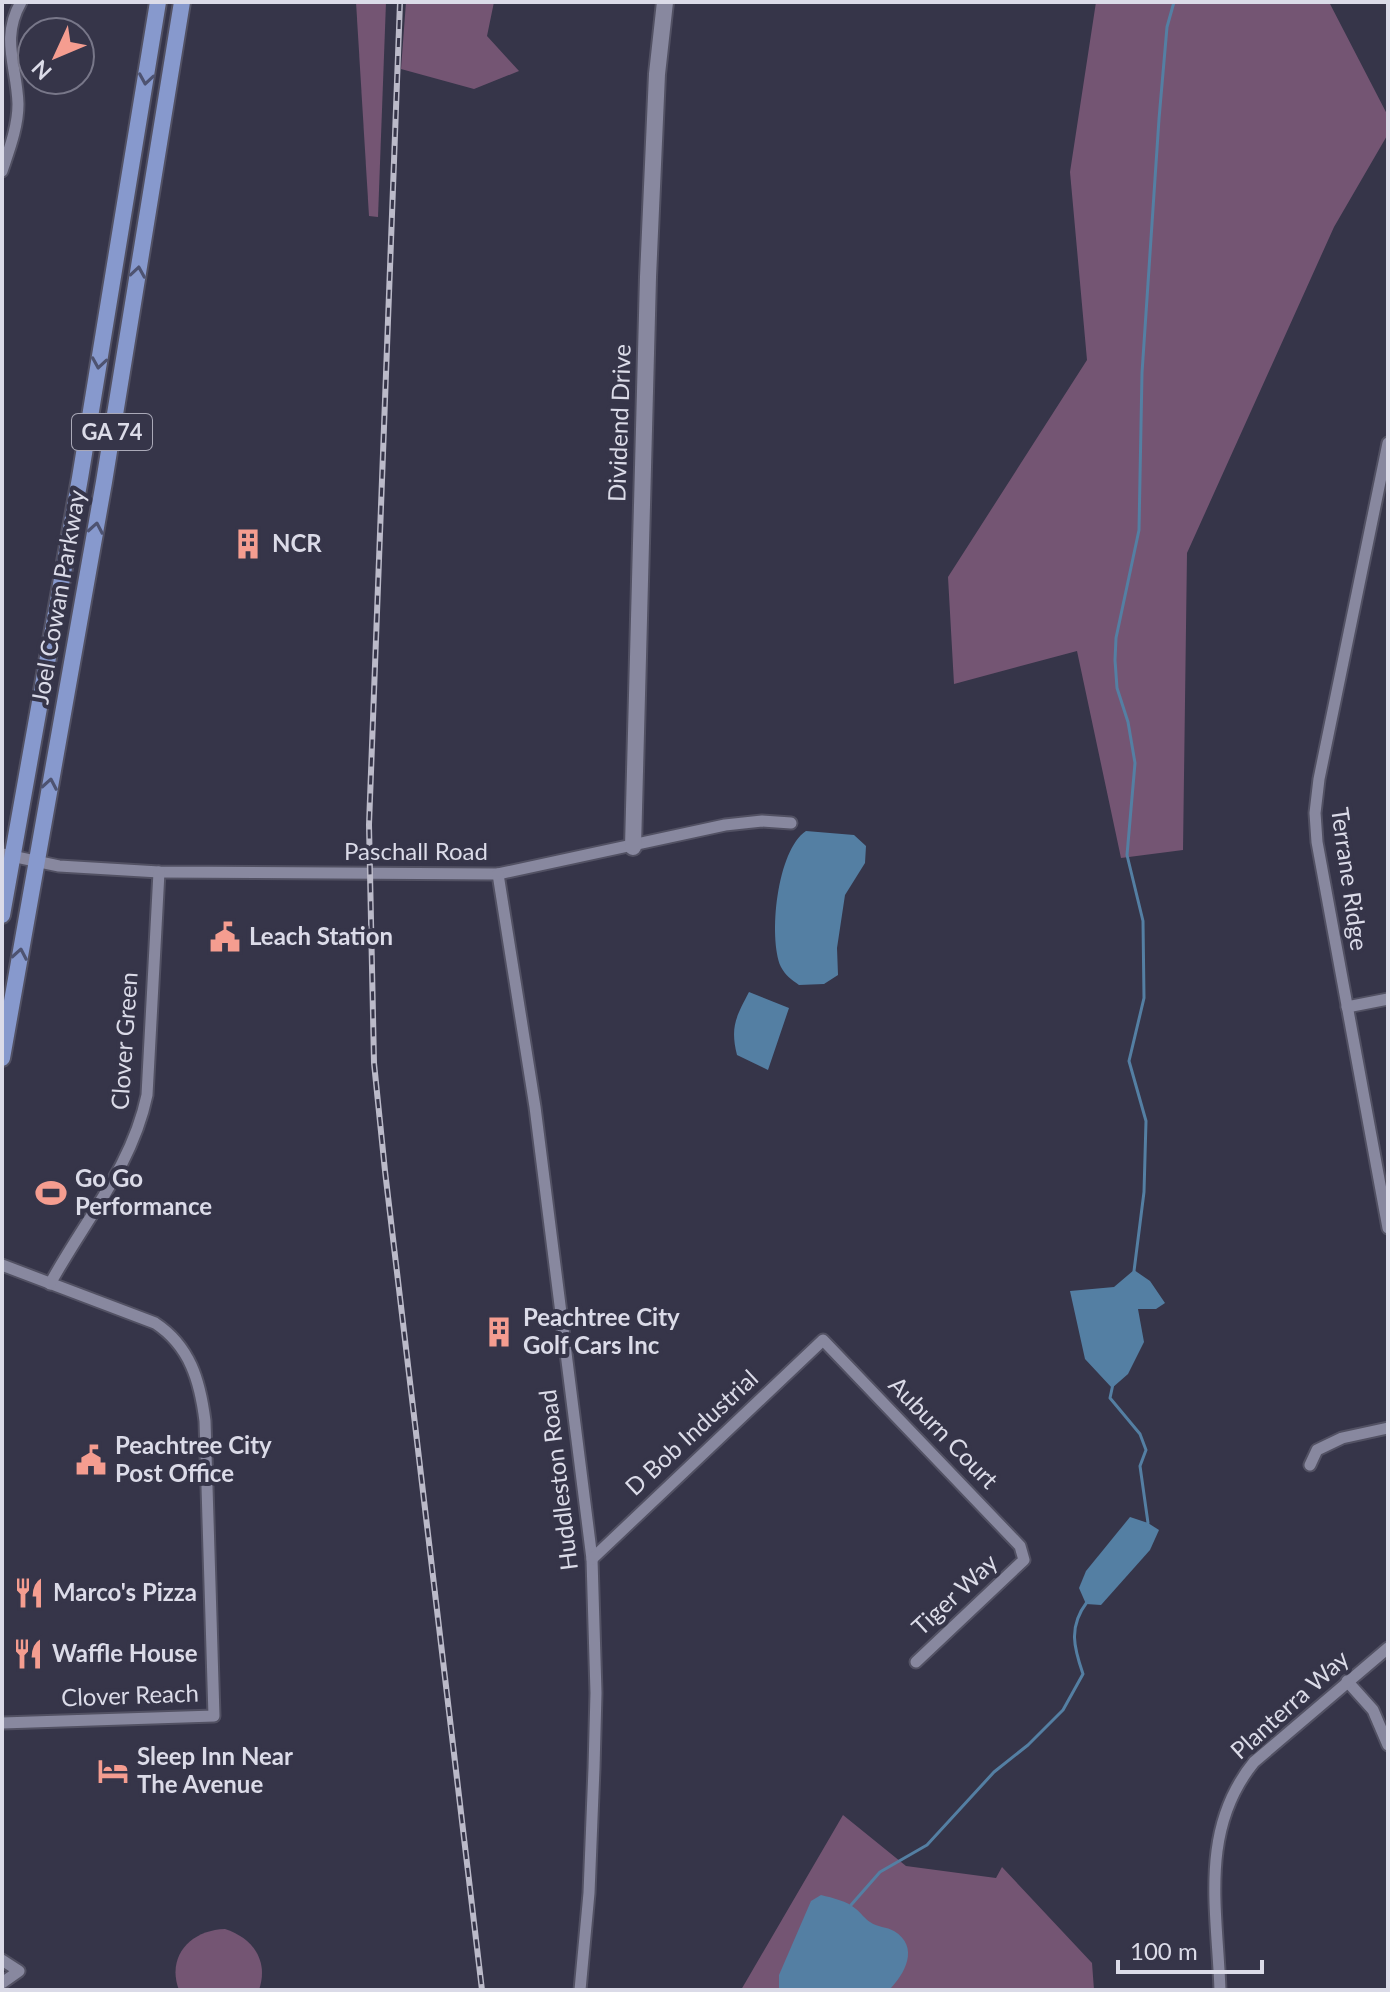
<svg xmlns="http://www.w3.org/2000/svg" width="1390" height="1992" font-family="Lato,sans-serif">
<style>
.green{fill:#745573}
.water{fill:#547fa3}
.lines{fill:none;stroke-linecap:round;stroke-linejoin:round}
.stream{stroke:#547fa3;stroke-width:3}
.street-casing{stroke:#525163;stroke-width:15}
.secondary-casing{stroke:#525163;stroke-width:20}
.primary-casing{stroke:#525163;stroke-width:20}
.street{stroke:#88889f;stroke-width:11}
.secondary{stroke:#88889f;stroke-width:16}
.primary{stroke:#8799cd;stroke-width:16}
.rail-casing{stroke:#bbbac9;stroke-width:6}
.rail{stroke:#363549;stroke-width:3;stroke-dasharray:9;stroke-linecap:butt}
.oneway{stroke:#4e5371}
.labels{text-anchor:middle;stroke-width:8;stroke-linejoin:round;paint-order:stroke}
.shield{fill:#363549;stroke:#aaa9b8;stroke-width:2}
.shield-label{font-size:22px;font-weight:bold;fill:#dbdbe8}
.street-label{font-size:24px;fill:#dbdbe8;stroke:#363549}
.poi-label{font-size:24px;font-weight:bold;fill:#dbdbe8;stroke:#363549;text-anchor:start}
</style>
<rect width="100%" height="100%" fill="#363549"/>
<!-- green -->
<g class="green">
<path d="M356,2h30l-8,215 -9,-1z"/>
<path d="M406,2h88l-7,34 32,35 -45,18 -73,-20z"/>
<path d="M1096,2h233l59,114v18l-54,93 -147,326 -4,297 -62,8 -44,-207 -123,33 -6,-107 139,-217 -17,-188z"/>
<path d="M843,1815l63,51 90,12 6,-11 90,96 2,27h-353z"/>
<path d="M225,1929c28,9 44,32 34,61h-80c-13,-34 12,-60 46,-61z"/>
</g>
<!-- water -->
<g class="water">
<path d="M806,831l48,4 12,11 -1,17 -20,32 -8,53 1,27 -14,9 -25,1c-7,-5 -14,-10 -18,-18 -13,-30 -4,-117 25,-136z"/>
<path d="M749,992l40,16 -21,62 -31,-15c-7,-28 -1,-38 12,-63z"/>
<path d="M1134,1270l16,11 15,22 -9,6h-18l6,33 -16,32 -16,14 -27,-29 -15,-68 44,-4z"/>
<path d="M1130,1517l18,6 11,7 -9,20 -49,55 -15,-1 -7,-16 7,-17z"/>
<path d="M821,1895c12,3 26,6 35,14 5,4 9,10 14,13 7,5 17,5 24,9 26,16 11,43 -5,59h-110v-15l32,-74z"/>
</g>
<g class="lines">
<!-- stream -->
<g class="stream">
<path d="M1134,1271l10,-79 2,-71 -17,-60 15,-63 -1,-77 -16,-66 8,-92 -7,-41 -11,-34 -2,-28 1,-22 23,-108 3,-157 17,-254 8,-92 7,-25"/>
<path d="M1113,1384l-3,14 30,36 6,16 -6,16 8,57 -3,3"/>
<path d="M851,1905l29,-33 47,-27 67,-73 34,-27 35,-35 20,-36c-9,-26 -15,-47 4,-72"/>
</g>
<!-- street casing -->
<g class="street-casing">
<g id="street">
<path d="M2,171c7,-21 16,-44 16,-67 -1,-38 -18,-65 3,-102"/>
<path d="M1388,443l-69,336 -4,34 2,29 71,386"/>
<path d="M2,854l57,12 100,6 339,2 227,-49 37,-4 29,2"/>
<path d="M498,874l37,233 57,452 4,134 -2,75 -5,125 -9,97"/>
<path d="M1347,1007l41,-8"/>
<path d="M2,1265l153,58c35,23 45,58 50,98l9,295 -212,7"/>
<path d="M50,1284c34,-63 82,-117 97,-189l12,-223"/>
<path d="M1310,1465l7,-15 25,-12 46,-10"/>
<path d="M592,1559l231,-219 197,206 4,14 -108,102"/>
<path d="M1347,1681l26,29 15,35"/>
<path d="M2,1960l17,11 -17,12"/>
<path d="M1220,1990c-3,-82 -21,-160 34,-228l134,-114"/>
</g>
</g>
<!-- secondary casing -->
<g class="secondary-casing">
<path id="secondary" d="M633,847l15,-570 9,-203 8,-72"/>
</g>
<!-- primary casing -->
<g class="primary-casing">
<g id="primary">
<path d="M2,915l78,-437 78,-476"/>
<path d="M2,1058l102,-576 78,-480"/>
</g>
</g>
<!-- street -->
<use href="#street" class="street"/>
<!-- secondary -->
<use href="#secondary" class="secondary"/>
<!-- primary -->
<use href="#primary" class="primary"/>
<!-- rail casing -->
<g class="rail-casing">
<path id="rail" d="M400,2l-31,823 5,238 11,108 97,819"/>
</g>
<!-- rail -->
<use href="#rail" class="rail"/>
</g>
<!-- one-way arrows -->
<defs><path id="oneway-chevron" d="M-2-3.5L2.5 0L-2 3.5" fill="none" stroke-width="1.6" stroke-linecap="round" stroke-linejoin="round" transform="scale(2)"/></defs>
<g class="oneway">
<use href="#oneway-chevron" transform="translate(146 79) rotate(99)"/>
<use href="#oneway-chevron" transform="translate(138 272) rotate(-81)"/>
<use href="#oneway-chevron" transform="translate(99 363) rotate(99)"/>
<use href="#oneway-chevron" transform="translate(96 528) rotate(-80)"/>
<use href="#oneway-chevron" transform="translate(50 784) rotate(-80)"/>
<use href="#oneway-chevron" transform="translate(20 954) rotate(-80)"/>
</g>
<!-- icons -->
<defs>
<g id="building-bare" transform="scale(2.4)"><path d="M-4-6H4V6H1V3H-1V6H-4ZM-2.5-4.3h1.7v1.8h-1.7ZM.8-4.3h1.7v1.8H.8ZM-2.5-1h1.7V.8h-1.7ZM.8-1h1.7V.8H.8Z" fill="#f59d90" stroke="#363549" stroke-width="2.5" paint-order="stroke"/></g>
<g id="civic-bare" transform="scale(2.4)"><path d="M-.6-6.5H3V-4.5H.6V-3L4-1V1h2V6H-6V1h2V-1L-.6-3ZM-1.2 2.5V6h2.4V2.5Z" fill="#f59d90" stroke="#363549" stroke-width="2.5" paint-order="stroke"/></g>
<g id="stadium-bare" transform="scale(2.4)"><path d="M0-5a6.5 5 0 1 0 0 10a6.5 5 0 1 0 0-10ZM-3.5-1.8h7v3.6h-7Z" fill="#f59d90" stroke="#363549" stroke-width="2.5" paint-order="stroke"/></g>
<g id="restaurant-bare" transform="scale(2.4)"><path d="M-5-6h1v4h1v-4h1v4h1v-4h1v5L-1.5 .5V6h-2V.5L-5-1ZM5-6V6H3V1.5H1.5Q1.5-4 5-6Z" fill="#f59d90" stroke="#363549" stroke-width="2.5" paint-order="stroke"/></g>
<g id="hotel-bare" transform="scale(2.4)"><path d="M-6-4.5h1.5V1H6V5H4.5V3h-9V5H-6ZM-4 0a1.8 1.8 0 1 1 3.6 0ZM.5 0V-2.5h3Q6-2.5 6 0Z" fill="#f59d90" stroke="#363549" stroke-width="2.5" paint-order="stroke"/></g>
</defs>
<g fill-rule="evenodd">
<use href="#building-bare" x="248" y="544"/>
<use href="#civic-bare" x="225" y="937"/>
<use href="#stadium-bare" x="51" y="1193"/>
<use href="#building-bare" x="499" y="1332"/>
<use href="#civic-bare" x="91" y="1460"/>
<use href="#restaurant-bare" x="29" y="1593"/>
<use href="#restaurant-bare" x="28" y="1654"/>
<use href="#hotel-bare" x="113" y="1771"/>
</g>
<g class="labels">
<!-- shield labels -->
<rect class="shield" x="72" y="414" width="80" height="36" rx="6"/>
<g class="shield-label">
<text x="112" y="440">GA 74</text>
</g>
<!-- street labels -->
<g class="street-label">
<text transform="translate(620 423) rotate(-88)" y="8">Dividend Drive</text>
<text transform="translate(59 597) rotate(-80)" y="8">Joel Cowan Parkway</text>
<text x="416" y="860">Paschall Road</text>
<text transform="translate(1349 879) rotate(82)" y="8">Terrane Ridge</text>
<text transform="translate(125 1041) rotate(-86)" y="8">Clover Green</text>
<text transform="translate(692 1433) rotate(-43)" y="8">D Bob Industrial</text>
<text transform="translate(943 1433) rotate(46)" y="8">Auburn Court</text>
<text transform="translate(559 1480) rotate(-97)" y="8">Huddleston Road</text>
<text transform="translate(955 1595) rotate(-43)" y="8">Tiger Way</text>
<text transform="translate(130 1696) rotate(-2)" y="8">Clover Reach</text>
<text transform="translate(1290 1705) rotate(-42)" y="8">Planterra Way</text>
</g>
<!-- poi labels -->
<g class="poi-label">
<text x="272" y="552">NCR</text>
<text x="249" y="945">Leach Station</text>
<text x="75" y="1187">Go Go<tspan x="75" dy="28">Performance</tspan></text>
<text x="523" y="1326">Peachtree City<tspan x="523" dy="28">Golf Cars Inc</tspan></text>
<text x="115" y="1454">Peachtree City<tspan x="115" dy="28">Post Office</tspan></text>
<text x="53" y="1601">Marco's Pizza</text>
<text x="52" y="1662">Waffle House</text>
<text x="137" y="1765">Sleep Inn Near<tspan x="137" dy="28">The Avenue</tspan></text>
</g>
</g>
<!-- border -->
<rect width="1390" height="1992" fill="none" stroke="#dbdbe8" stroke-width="8"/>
<!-- north arrow -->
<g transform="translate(56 56) rotate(226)"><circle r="38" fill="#363549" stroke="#787789" stroke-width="2"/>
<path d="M0-6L14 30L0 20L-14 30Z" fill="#f59d90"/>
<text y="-12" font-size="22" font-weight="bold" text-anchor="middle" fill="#dbdbe8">N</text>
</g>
<!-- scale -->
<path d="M1118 1960v12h144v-12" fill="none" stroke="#dbdbe8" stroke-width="4"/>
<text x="1130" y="1960" font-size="24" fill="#dbdbe8" stroke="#363549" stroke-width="6" paint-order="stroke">100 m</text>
</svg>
